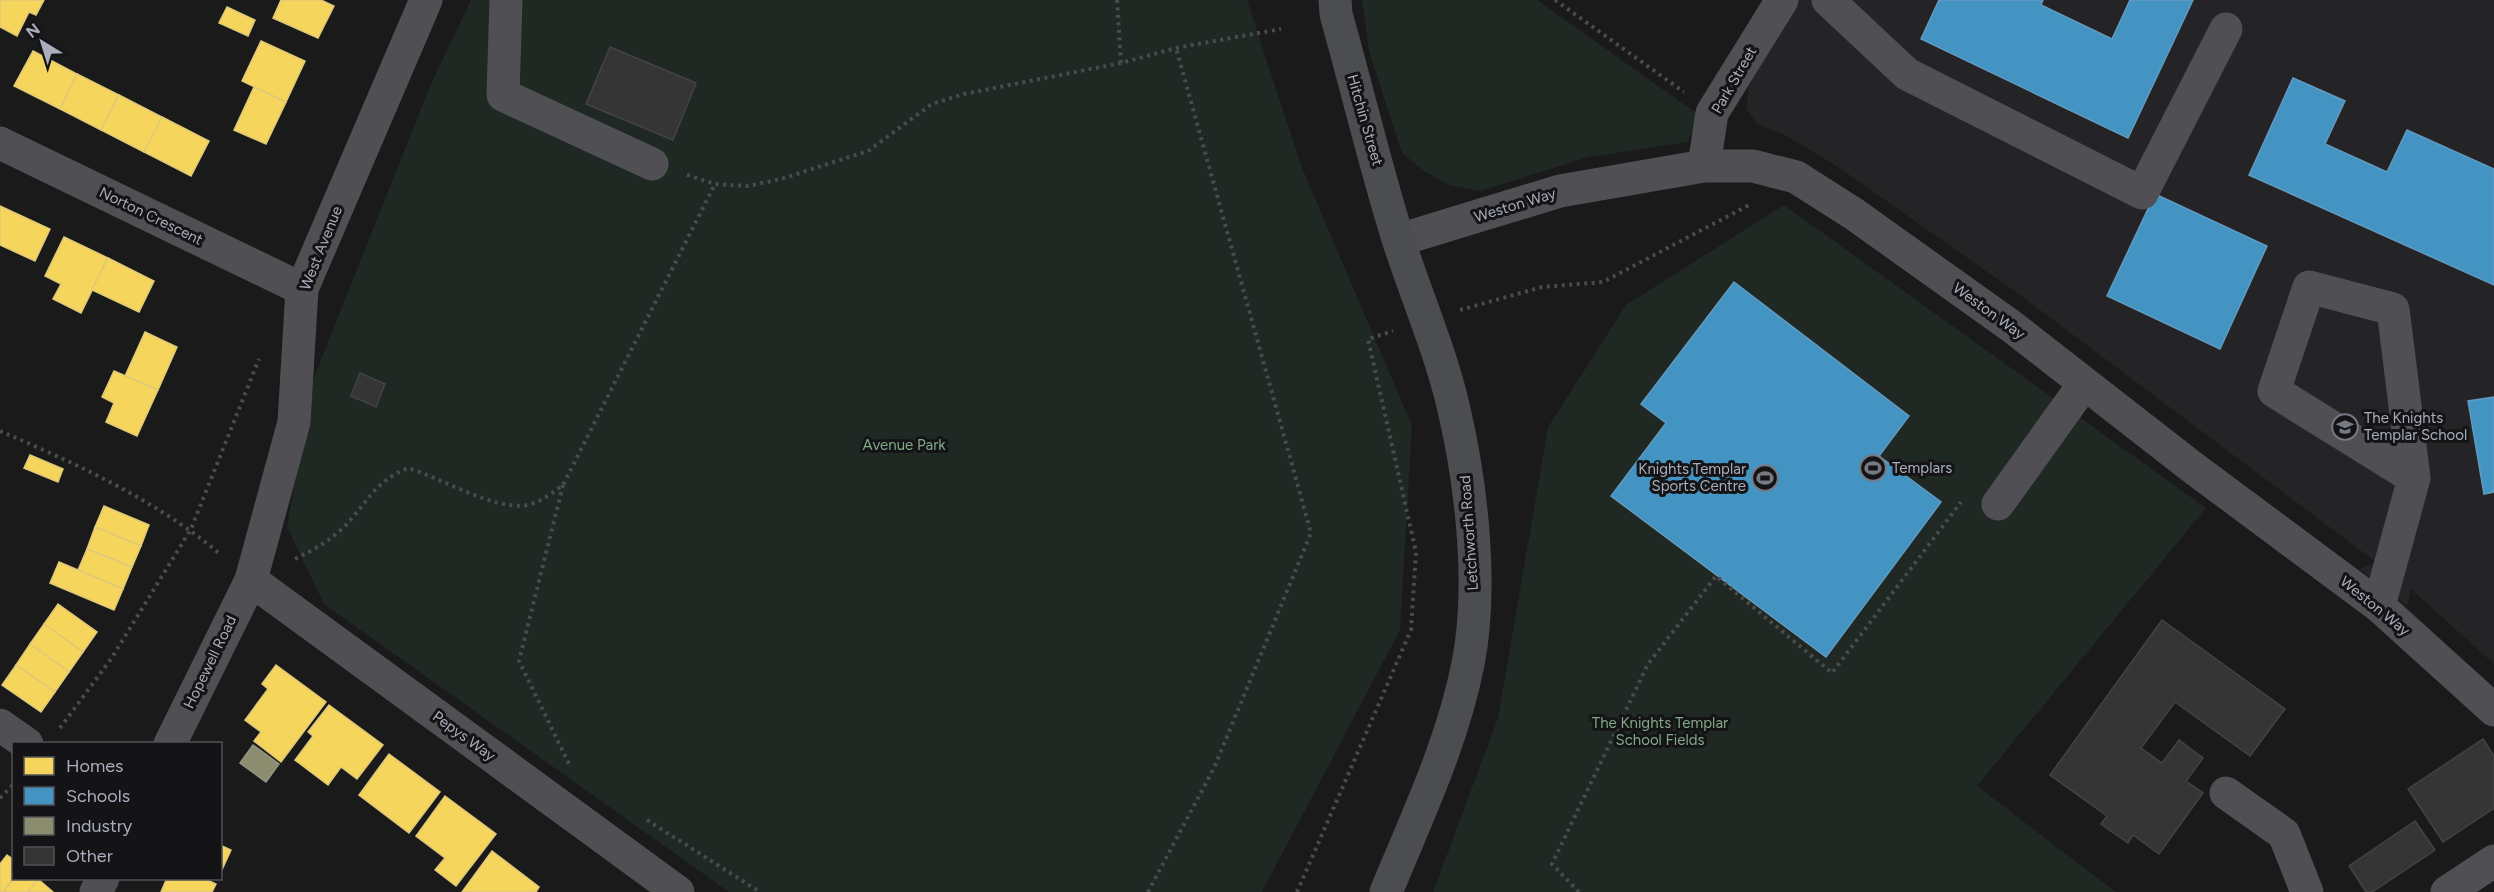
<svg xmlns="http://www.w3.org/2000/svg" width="2494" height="892" font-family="Figtree,sans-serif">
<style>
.built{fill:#242427}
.green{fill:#1f2822}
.homes{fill:#f6d55c;stroke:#dfc979;stroke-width:1.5}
.schools{fill:#4393c3;stroke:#629bc1;stroke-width:1.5}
.industry{fill:#8c8c6e;stroke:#959685;stroke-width:1.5}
.building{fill:#353536;stroke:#434346;stroke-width:1.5}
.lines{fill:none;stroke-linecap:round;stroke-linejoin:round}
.path{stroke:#4b4b4f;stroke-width:4;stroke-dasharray:3 4.5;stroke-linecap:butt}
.minor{stroke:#505054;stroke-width:33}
.major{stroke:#4c4d50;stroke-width:33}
.labels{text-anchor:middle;stroke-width:6;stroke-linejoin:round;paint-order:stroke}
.street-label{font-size:15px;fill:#aaadbc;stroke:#141416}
.poi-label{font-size:15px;fill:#aaadbc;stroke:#141416;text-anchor:start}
.park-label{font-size:15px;fill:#80a988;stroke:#141416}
</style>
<rect width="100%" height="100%" fill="#1a1a1a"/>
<!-- built -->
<path class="built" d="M1798,0h696v664l-83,-75 -4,17 -47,-37 16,-7 -360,-270 -181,-127 -50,-30 -28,-11 -10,-15 1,-22z"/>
<!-- green -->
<g class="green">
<path d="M471,0h776l54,165 111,261 -12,204 -138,262h-533l-405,-288 -37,-77 26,-147 117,-294z"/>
<path d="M1362,0h175l162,115 -11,27 -99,15 -109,34 -31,-6 -25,-14 -22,-18 -33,-102z"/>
<path d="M1784,205l422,303 -229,278 139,106h-683l65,-174 50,-291 78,-122z"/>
</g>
<!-- homes -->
<g class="homes">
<path d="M0,0h44l-8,15 -7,-3 -12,24 -17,-9z"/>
<path d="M281,0h40l13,6 -16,32 -45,-20z"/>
<path d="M227,7l28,13 -7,16 -29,-13z"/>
<path d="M261,41l44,20 -19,41 -44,-21z"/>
<path d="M33,51l44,23 -17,35 -46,-23z"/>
<path d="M77,74l42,21 -18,35 -41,-21z"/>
<path d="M254,87l32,15 -20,42 -32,-14z"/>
<path d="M119,95l43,22 -18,35 -43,-22z"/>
<path d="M162,117l47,24 -18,35 -47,-24z"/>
<path d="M0,206l50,23 -15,32 -35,-16z"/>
<path d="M64,237l44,21 -27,55 -28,-14 8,-15 -16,-8z"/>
<path d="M108,258l46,23 -15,31 -47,-22z"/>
<path d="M145,332l32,15 -19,43 -33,-14z"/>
<path d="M114,371l44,19 -21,46 -31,-14 8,-19 -12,-6z"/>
<path d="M30,455l33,14 -5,13 -34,-14z"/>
<path d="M104,506l45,19 -8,21 -46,-19z"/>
<path d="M95,527l46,19 -9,21 -45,-18z"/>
<path d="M87,549l45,18 -9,22 -45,-19z"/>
<path d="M59,562l64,27 -9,21 -64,-27z"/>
<path d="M58,604l39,28 -14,20 -39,-28z"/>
<path d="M44,624l39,28 -14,20 -39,-28z"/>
<path d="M30,644l39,28 -14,20 -39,-27z"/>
<path d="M16,665l39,27 -14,20 -39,-27z"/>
<path d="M276,665l50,37 -45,60 -27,-21 7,-9 -16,-12 23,-31 -6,-5z"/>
<path d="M329,705l54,40 -26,34 -16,-12 -13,18 -33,-25 18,-24 -5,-4z"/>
<path d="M389,754l51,38 -31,41 -50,-38z"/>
<path d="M445,796l51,38 -40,52 -21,-16 10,-12 -29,-22z"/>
<path d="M220,845l11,5 -11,24z"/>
<path d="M492,851l47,36 -3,5h-74z"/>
<path d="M7,855l7,5v18l-11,14h-3v-28z"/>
<path d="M14,878h23l1,1 -10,13h-25z"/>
<path d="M167,878h36l13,6 -4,8h-51z"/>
<path d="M38,879l15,13h-25z"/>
</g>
<!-- schools -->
<g class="schools">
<path d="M1939,0h104l-2,5 71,34 18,-39h63l-65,138 -207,-99z"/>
<path d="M2293,78l52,23 -20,43 62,28 20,-42 87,39v116l-245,-110z"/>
<path d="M2155,194l112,52 -47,103 -113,-53z"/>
<path d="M1734,282l175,134 -30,40 62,46 -115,155 -215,-161 55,-73 -25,-19z"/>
<path d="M2494,397v95l-10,2 -16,-93z"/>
</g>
<!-- industry -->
<path class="industry" d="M253,745l26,19 -13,18 -26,-19z"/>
<!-- building -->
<g class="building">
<path d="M610,47l86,36 -23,57 -87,-36z"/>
<path d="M360,373l25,11 -9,23 -25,-11z"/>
<path d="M2162,620l123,89 -35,47 -75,-54 -34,46 21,15 17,-23 24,18 -17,23 17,12 -44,61 -26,-19 -5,8 -27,-19 6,-8 -57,-41z"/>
<path d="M2483,739l11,17v52l-51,34 -35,-53z"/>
<path d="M2415,821l20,29 -63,42h-6l-17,-26z"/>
</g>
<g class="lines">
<!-- path -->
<g class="path">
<path d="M1117,0l4,63"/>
<path d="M1555,0l129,92"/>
<path d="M687,175l28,9 33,2 33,-7 87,-28 64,-47 32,-10 157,-31 55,-15 105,-19"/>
<path d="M1460,310l82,-23 61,-5 148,-78"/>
<path d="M0,431c75,32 158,70 221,124"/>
<path d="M563,485l-44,176 51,105"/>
<path d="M295,559c18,-9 33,-17 48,-31 24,-24 30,-46 65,-60 33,10 88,43 119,37 14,-3 25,-12 36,-20l152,-301"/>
<path d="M60,728l51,-69 80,-130 68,-170"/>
<path d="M0,798l14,-14"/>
<path d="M647,820l113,72"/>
<path d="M1148,892l66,-124 97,-235 -135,-485"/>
<path d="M1297,892l114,-262 5,-78 -48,-213 25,-8"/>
<path d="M1579,892l-27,-28 96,-200 68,-88 116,97 129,-171"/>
</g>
<!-- minor -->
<g class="minor">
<path d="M506,0l-3,95 149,69"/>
<path d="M1828,0l79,74 235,119 84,-164"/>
<path d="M0,143l302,146"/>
<path d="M1704,166l8,-53 70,-113"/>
<path d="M1399,240l161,-49 144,-25h49l43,11 58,37 157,112 181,141 187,139 115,104"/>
<path d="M1998,504l86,-120"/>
<path d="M251,580l427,312"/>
<path d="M2379,606l35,-128 -140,-87 35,-104 84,22 21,169"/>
<path d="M0,725l27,19"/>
<path d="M170,744l81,-164 43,-158 8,-133 124,-289"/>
<path d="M2226,793l58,41 23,58"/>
<path d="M96,892l7,-14"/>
<path d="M2447,892l47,-31"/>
</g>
<!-- major -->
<path class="major" d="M1335,0l1,14c21,75 39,151 62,225 19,59 44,115 57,175 17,75 28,174 13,250 -16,80 -51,153 -82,228"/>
</g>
<!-- icons -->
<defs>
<g id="school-ring" transform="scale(1.35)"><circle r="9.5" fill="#141416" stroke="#787a83" stroke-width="1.5"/><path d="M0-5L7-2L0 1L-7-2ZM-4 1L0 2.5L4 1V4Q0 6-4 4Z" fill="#787a83"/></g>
<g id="stadium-ring" transform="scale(1.35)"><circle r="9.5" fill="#141416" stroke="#787a83" stroke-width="1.5"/><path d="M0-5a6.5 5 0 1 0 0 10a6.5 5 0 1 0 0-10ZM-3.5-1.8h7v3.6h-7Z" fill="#787a83"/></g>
</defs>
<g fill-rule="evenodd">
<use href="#school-ring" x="2345" y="427"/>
<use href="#stadium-ring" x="1873" y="468"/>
<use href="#stadium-ring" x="1765" y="478"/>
</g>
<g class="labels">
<!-- street labels -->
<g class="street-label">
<text transform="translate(1734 80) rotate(-60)" y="5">Park Street</text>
<text transform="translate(1365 120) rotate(74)" y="5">Hitchin Street</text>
<text transform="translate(1515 205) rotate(-17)" y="5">Weston Way</text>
<text transform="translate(151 216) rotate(26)" y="5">Norton Crescent</text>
<text transform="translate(321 248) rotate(-68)" y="5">West Avenue</text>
<text transform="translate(1989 311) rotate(36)" y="5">Weston Way</text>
<text transform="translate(1469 533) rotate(-94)" y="5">Letchworth Road</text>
<text transform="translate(2375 606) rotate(39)" y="5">Weston Way</text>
<text transform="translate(210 662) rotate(-64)" y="5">Hopewell Road</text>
<text transform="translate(464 736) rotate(36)" y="5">Pepys Way</text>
</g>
<!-- poi labels -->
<g class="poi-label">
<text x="2364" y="423">The Knights<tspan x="2364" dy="17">Templar School</tspan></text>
<text x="1892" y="473">Templars</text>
<text x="1746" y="474" text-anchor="end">Knights Templar<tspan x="1746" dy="17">Sports Centre</tspan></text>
</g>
<!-- park labels -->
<g class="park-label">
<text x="904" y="450">Avenue Park</text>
<text x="1660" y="728">The Knights Templar<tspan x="1660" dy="17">School Fields</tspan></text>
</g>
</g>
<!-- legend -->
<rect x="12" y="742" width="210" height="138" fill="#141416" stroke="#505158" stroke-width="1.5"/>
<rect x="24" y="757" width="30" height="18" fill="#f6d55c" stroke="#505158" stroke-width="1.5"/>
<text x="66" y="772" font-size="18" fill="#aaadbc">Homes</text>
<rect x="24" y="787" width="30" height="18" fill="#4393c3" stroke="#505158" stroke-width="1.5"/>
<text x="66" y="802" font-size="18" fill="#aaadbc">Schools</text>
<rect x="24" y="817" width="30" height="18" fill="#8c8c6e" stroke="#505158" stroke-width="1.5"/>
<text x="66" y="832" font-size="18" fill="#aaadbc">Industry</text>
<rect x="24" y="847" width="30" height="18" fill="#353536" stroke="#505158" stroke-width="1.5"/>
<text x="66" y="862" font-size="18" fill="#aaadbc">Other</text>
<!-- north arrow -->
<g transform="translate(42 42) rotate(322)" stroke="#141416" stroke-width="4.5" paint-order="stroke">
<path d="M0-4.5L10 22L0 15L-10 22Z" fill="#aaadbc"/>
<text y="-9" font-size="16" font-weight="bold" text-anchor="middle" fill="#aaadbc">N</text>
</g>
</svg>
